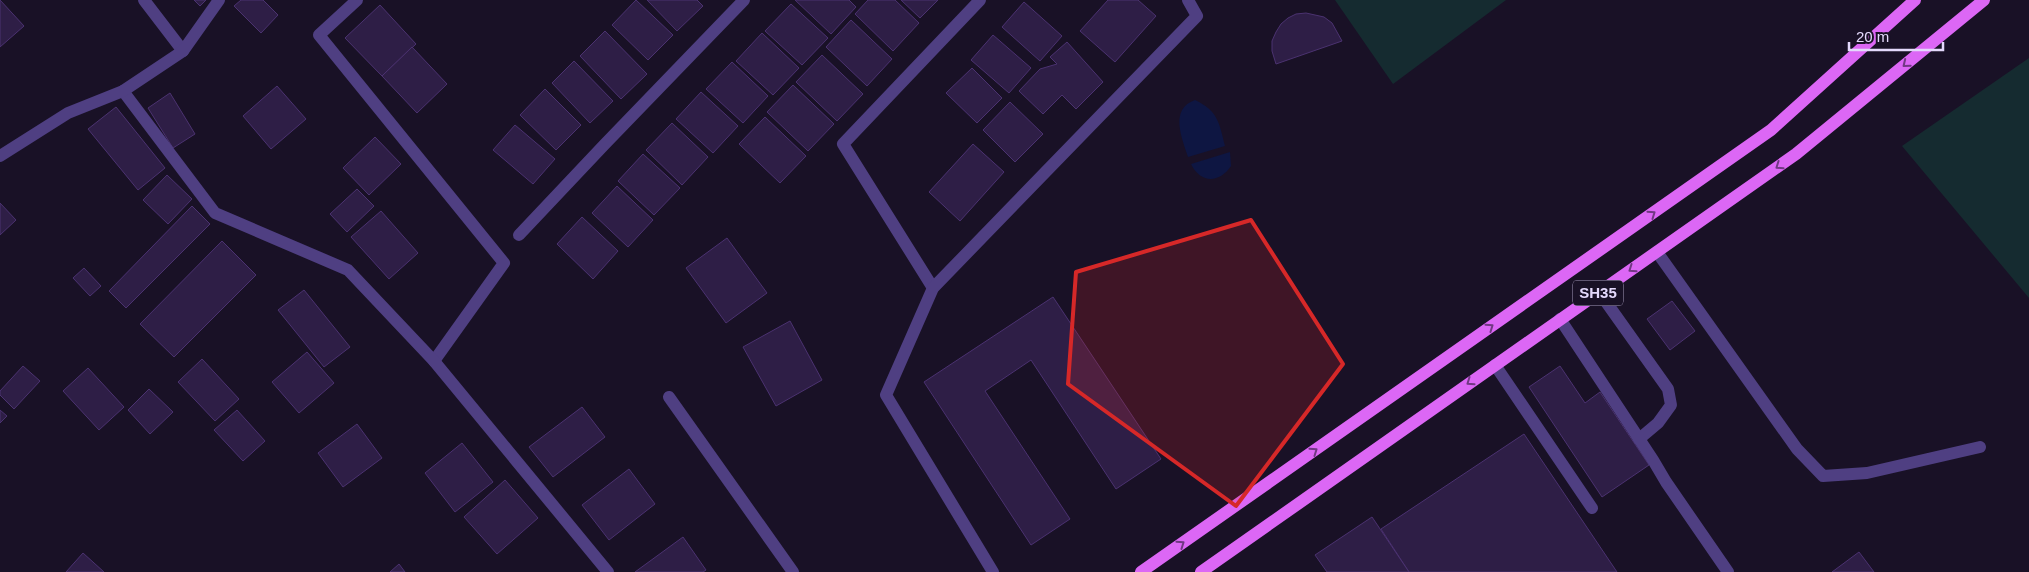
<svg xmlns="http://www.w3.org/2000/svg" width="2029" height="572" font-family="Helvetica,sans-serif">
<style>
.green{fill:#152b30}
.water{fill:#0e1642}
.building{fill:#2e1e46;stroke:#4b3270}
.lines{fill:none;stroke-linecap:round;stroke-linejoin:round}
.minor{stroke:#4f3f82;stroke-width:12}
.major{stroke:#dc67f5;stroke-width:12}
.oneway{stroke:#713883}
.marked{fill:#d62828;fill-opacity:0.2;stroke:#d62828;stroke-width:4;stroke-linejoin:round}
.labels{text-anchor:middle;stroke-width:4;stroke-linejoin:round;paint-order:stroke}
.shield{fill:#191126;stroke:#a79dbc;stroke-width:1}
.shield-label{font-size:15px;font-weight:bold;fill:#e4d9fc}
</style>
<rect width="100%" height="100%" fill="#191126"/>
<!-- green -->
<g class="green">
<path d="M1335,0h171l-113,84z"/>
<path d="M2029,58v240l-127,-152z"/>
</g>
<!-- water -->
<g class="water">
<path d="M1195,100c23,11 24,22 30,46l-37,11c-6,-19 -19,-48 7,-57z"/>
<path d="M1230,152l1,14c-12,18 -31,17 -40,-2z"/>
</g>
<!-- building -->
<g class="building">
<path d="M0,0l24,26 -24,21z"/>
<path d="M194,0h12l-6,6z"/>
<path d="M241,0h22l15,15 -17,18 -27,-27z"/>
<path d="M636,0l37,35 -25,25 -36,-35z"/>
<path d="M647,0h50l6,6 -26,25z"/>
<path d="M795,0h54l7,7 -25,27z"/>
<path d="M868,0h27l24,23 -26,28 -38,-37z"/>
<path d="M901,0h37l-18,18z"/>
<path d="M1108,0h30l18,16 -41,46 -35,-31z"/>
<path d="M1024,2l38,34 -22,25 -38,-34z"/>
<path d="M791,4l37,34 -26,27 -37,-34z"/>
<path d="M380,5l36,39 -34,32 -37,-38z"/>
<path d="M1306,13l18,4 8,6 10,18 -66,23 -4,-13v-10l4,-9 5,-8 7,-6 8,-4z"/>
<path d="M851,20l41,39 -25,27 -41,-39z"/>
<path d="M605,31l42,43 -26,25 -41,-43z"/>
<path d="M762,33l37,35 -26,27 -37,-34z"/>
<path d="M993,35l38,33 -22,25 -38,-33z"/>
<path d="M1067,42l36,40 -27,27 -14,-14 -19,19 -24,-23 21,-22 17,-5 -7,-7z"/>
<path d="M412,47l35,37 -30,29 -35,-37z"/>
<path d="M822,55l41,39 -26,27 -41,-39z"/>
<path d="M574,61l39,40 -23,22 -38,-40z"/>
<path d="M732,62l36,34 -25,27 -37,-34z"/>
<path d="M972,68l30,30 -25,25 -31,-30z"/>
<path d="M793,85l41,39 -26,27 -41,-39z"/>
<path d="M277,86l29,33 -35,30 -28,-33z"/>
<path d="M545,89l36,36 -25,25 -36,-35z"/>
<path d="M701,92l37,34 -25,27 -37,-34z"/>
<path d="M170,93l25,41 -22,14 -25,-40z"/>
<path d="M1010,102l33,32 -28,28 -32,-32z"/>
<path d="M116,107l49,61 -27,22 -50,-61z"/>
<path d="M765,117l41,39 -26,27 -41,-39z"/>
<path d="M672,123l36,34 -26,28 -36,-35z"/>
<path d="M515,125l40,34 -22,25 -40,-34z"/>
<path d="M375,137l26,27 -32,31 -26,-27z"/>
<path d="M973,144l31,28 -44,49 -31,-29z"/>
<path d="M643,154l37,34 -26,27 -36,-34z"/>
<path d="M167,175l25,24 -24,25 -25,-24z"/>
<path d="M617,186l36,34 -25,27 -36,-34z"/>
<path d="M357,189l17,17 -27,26 -17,-18z"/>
<path d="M0,203l16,17 -16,15z"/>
<path d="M192,206l18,18 -84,84 -17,-17z"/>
<path d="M381,211l37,42 -29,26 -38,-42z"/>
<path d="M582,217l36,34 -25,28 -36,-35z"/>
<path d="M727,238l40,55 -41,30 -40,-55z"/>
<path d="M222,241l34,34 -82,82 -34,-33z"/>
<path d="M84,268l17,18 -11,10 -17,-18z"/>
<path d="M304,290l46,57 -26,20 -46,-57z"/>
<path d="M1053,297l108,162 -45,30 -85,-129 -46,31 85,128 -39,26 -107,-163z"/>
<path d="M1672,301l23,30 -25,19 -23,-31z"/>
<path d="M790,321l32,59 -46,26 -33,-59z"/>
<path d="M307,352l27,31 -35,30 -27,-31z"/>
<path d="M202,359l37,40 -24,22 -37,-39z"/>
<path d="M23,366l17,15 -26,28 -14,-14v-4z"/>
<path d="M1560,366l25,37 15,-11 49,73 -47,32 -73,-110z"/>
<path d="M88,368l36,39 -25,23 -36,-39z"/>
<path d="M149,389l24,23 -23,22 -22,-24z"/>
<path d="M582,407l23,30 -52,40 -24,-30z"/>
<path d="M0,410l7,6 -7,7z"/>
<path d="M237,410l28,31 -22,20 -29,-31z"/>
<path d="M357,424l25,34 -39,29 -25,-34z"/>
<path d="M1524,434l93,138h-208l-28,-43z"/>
<path d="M462,443l31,39 -38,30 -30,-39z"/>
<path d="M629,469l26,35 -46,36 -27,-35z"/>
<path d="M505,480l33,38 -41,36 -33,-37z"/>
<path d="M1372,517l37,55h-82l-12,-17z"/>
<path d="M683,537l23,33 -3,2h-68z"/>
<path d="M1859,552l15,20h-42z"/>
<path d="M83,553l21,19h-38z"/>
<path d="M399,564l6,8h-15z"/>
</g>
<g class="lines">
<!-- minor -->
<g class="minor">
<path d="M144,0l39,51"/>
<path d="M357,0l-38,35 185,228 -70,98"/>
<path d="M123,91l92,122 133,57 86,91 174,211"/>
<path d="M0,156l68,-43 55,-22 60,-40 36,-51"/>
<path d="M519,235l85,-90 140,-145"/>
<path d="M1657,252l140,197 26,27 44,-3 113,-26"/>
<path d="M933,288l-90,-144 137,-144"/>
<path d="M1599,292l69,97 3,16 -13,18 -19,16"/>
<path d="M1560,319l93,141 13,22 62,90"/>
<path d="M1495,365l97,143"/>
<path d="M669,397l124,175"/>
<path d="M993,572l-107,-177 47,-107 264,-272 -9,-16"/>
</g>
<!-- major -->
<g class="major">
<path d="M1141,572l630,-442 144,-130"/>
<path d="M1201,572l595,-418 188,-154"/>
</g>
</g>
<!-- one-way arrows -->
<defs><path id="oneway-chevron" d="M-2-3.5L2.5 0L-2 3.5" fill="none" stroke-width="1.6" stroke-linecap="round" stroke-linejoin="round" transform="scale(1.25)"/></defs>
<g class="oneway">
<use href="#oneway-chevron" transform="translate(1906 64) rotate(141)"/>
<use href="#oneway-chevron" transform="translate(1779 166) rotate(145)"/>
<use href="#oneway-chevron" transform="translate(1652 214) rotate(-35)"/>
<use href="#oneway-chevron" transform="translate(1632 269) rotate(145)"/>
<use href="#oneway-chevron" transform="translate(1490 327) rotate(-35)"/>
<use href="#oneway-chevron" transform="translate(1470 382) rotate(145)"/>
<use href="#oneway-chevron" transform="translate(1314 451) rotate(-35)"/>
<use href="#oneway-chevron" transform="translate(1181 544) rotate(-35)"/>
</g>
<!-- marked area -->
<path class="marked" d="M1251,220l92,144 -107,142 -168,-122 8,-112z"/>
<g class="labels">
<!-- shield labels -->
<rect class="shield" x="1573" y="280.5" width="50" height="25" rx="4"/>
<g class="shield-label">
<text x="1598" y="298">SH35</text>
</g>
</g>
<!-- scale -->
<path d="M1849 42v8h94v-8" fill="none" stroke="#e4d9fc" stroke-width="2.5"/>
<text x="1856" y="42" font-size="15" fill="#e4d9fc" stroke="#191126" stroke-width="4" paint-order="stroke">20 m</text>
</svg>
